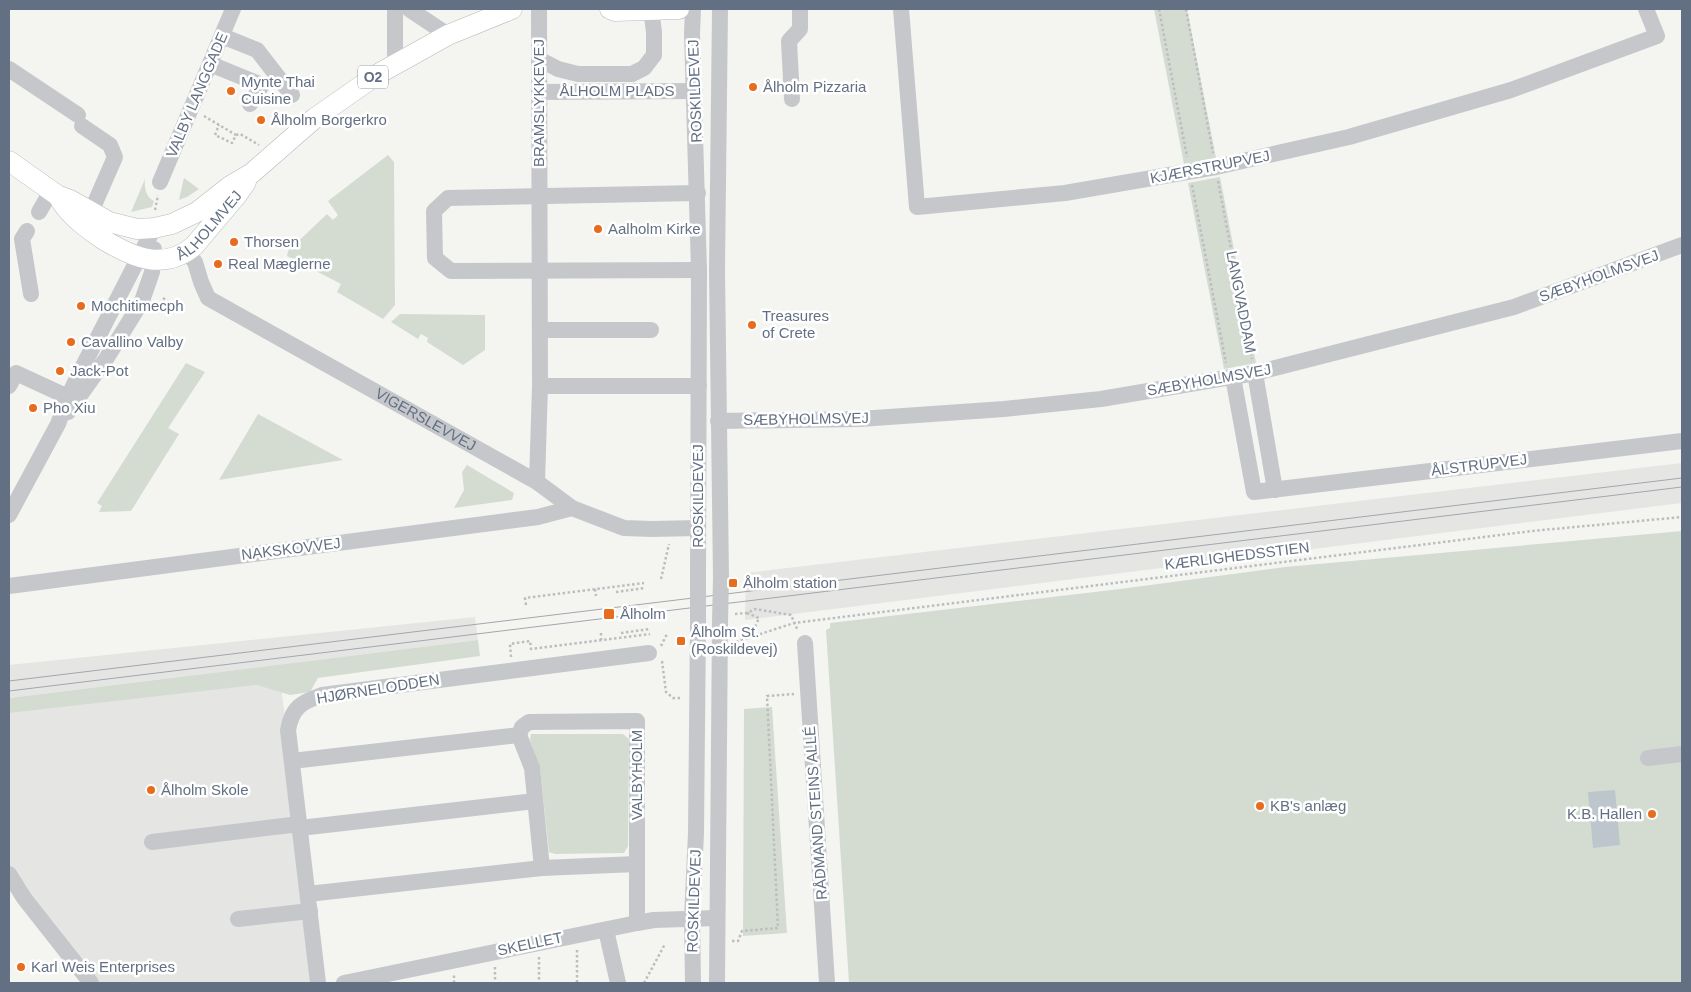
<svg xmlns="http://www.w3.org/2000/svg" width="1691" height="992" font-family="Helvetica,sans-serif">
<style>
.built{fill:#e5e6e4}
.green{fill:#d4dcd2}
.water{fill:#bdc6cd}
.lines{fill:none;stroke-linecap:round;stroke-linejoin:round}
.major-casing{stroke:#b5b8bd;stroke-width:21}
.path{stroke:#bcbdc0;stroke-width:2.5;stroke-dasharray:2.5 2.5;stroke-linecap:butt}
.minor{stroke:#c5c7cb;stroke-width:16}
.major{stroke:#fff;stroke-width:20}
.tram{stroke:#a2a7ae;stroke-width:1}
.minor-bridge{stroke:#c5c7cb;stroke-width:16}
.poi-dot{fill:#e86c1e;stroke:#fff;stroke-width:2}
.labels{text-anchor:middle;stroke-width:5;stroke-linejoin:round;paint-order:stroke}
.shield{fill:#fff;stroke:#929ba8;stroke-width:1}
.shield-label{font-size:14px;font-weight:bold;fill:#637083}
.poi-label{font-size:15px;fill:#637083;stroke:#fff;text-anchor:start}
.street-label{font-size:15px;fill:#637083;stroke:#fff}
</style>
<rect width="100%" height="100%" fill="#f4f5f1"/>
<!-- built -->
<g class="built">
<path d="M1682,463v40l-937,117 1,-47z"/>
<path d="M475,617l3,23 -469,58v-33z"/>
<path d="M280,677l36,306h-222l-85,-112v-162z"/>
</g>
<!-- green -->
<g class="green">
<path d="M1154,9h33l29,149 -32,6z"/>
<path d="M388,155l6,7 1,143 -12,14 -46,-27 4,-8 -54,-28 1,-5 39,-37 6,6 5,-5 -10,-14z"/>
<path d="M1220,177l36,186 -32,6 -36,-186z"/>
<path d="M184,178l15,11 -12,8 -8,3c0,-1 4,-18 5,-22z"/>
<path d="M145,179c-1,9 1,18 9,22l-2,6 -21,5z"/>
<path d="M400,314l85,1v35l-22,15 -36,-23 1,-4 -7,-4 -3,5 -27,-17z"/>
<path d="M186,363l19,9 -37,56 11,6 -48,77 -32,1 3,-6 -5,-3z"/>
<path d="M258,414l85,46 -124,20z"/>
<path d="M467,465l47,28 -2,7 -58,8 10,-18 -2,-18z"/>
<path d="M1682,531v452h-833l-23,-353 4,-2v-5l290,-34 165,-22z"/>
<path d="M478,640l2,16 -162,22 -8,14 -20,3 -33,-10 -248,28v-15z"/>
<path d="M772,707l15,226 -44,3 1,-227z"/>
<path d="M531,734h92l6,5 -1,107 -4,7 -69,1 -6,-2 -9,-83 -10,-29z"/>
</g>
<!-- water -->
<path class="water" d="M1615,790l5,55 -27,3 -5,-56z"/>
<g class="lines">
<!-- major casing -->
<g class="major-casing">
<g id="major">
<path d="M610,9l5,2 64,-2"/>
<path d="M9,161l48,34 13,5 39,22 28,7 17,-1 18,-4 25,-12 33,-26 22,-13 63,-55 63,-44 70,-39 64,-26"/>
<path id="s2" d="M61,201c11,17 27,28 43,39 30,18 60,31 90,6l43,-51 9,-13"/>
</g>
</g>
<!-- path -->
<g class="path">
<path d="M1159,9l28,148"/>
<path d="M1186,9l27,144"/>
<path d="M204,116l32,19 -4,8 -17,-8 4,-10"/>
<path d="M236,135l4,-1 19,11"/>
<path d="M1218,181l34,178"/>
<path d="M1192,185l34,178"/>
<path d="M155,210l3,-15"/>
<path d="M163,298l10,7"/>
<path d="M661,579l8,-35"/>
<path d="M595,589l1,7"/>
<path d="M616,592l29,-4"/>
<path d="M526,605l-1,-7 119,-15"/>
<path d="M747,613l12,5 -8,18"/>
<path d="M735,614l12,-1 8,-4 36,6 7,16"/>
<path d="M601,633v7"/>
<path d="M621,633l29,-4"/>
<path d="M736,642l58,-19 738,-92 150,-14"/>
<path d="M661,646l6,-12"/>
<path d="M511,657l-1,-13 20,-3 1,8 119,-15"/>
<path d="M662,661l4,31 7,6h9"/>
<path d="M732,941h6l4,-10 36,-3 -11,-232 27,-2"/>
<path d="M577,950v33"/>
<path d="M539,957v26"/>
<path d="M495,967v16"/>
<path d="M454,983v-8"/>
<path d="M644,983l21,-39"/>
</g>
<!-- minor -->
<g class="minor">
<path d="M409,9l39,26"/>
<path d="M693,9l-1,25 7,236 -1,309"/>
<path d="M720,9l-3,261 4,307"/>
<path d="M901,9l16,198 148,-14 151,-26 133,-30 162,-47 146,-54 -11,-27"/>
<path d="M222,36l35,14 35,45"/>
<path d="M539,59l19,10 20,5h54l12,-6 10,-13v-23l-3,-23"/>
<path d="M210,64l52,21 -12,19"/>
<path d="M395,64v-55"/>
<path d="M9,69l69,46"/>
<path d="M539,92l156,-1"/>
<path d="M792,99l-3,-58 11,-12v-20"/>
<path d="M82,126l28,19 5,12 -24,55"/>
<path d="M160,182l73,-173"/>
<path d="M698,193l-250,5 -14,13 1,47 16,13 248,-1"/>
<path d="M39,212l12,-21"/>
<path d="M27,231l-5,8 9,55"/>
<path id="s1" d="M186,252l9,10 6,20 7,16 329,184 35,26 52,20 28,1 46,-1"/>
<path d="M540,330h111"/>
<path d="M1255,373l20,117"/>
<path d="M1233,377l21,115 428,-51"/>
<path d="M9,386l7,-13 52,24"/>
<path d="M540,386h159"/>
<path d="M68,412l38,-53 36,-58 10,-29 2,-23"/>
<path d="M718,421l142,-2 144,-10 97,-10 154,-26 259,-66 168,-62"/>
<path d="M537,482l3,-96 -1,-377"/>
<path d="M9,515l49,-91 10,-27 12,-25 74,-144"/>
<path d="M9,586l529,-69 34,-9"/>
<path d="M805,643l22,340"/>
<path d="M519,735l13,33 10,100"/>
<path d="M1648,758l34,-4"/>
<path d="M292,761l227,-26 3,-8 7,-5 108,-1v202"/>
<path d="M300,828l235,-27"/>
<path d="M152,842l147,-18"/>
<path d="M9,874l15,24 67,85"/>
<path d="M308,894l234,-26 95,-4"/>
<path d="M238,919l72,-8"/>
<path d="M606,930l12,53"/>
<path d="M318,983l-30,-253c4,-23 14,-28 34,-35l327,-42"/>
<path d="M344,983l293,-60 17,-3 63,-2"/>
<path d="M693,983l-1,-65 4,-85 2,-207"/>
<path d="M717,983l3,-360"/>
</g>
<!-- major -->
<use href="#major" class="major"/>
<!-- tram -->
<g class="tram">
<path d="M9,681l1673,-203"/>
<path d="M9,691l1673,-204"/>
</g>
<!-- minor-bridge -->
<g class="minor-bridge">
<path d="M720,623l1,-46"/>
<path d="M698,626v-47"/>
</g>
</g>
<!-- markers -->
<g class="poi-dot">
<circle cx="753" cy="87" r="5"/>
<circle cx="231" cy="91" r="5"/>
<circle cx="261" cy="120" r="5"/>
<circle cx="598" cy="229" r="5"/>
<circle cx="234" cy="242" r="5"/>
<circle cx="218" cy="264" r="5"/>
<circle cx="81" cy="306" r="5"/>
<circle cx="752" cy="325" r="5"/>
<circle cx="71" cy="342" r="5"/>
<circle cx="60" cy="371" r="5"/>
<circle cx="33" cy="408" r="5"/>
<rect x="728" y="578" width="10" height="10" rx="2.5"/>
<rect x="603" y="608" width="12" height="12" rx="2.5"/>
<rect x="676" y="636" width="10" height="10" rx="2.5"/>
<circle cx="151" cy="790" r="5"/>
<circle cx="1260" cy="806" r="5"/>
<circle cx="1652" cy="814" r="5"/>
<circle cx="21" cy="967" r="5"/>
</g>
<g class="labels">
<!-- shield labels -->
<rect class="shield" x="358" y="65.5" width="30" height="23" rx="4"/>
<g class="shield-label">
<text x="373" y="82">O2</text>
</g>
<!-- poi labels -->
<g class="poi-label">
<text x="241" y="87">Mynte Thai<tspan x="241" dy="17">Cuisine</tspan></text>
<text x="763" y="92">Ålholm Pizzaria</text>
<text x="271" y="125">Ålholm Borgerkro</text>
<text x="608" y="234">Aalholm Kirke</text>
<text x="244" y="247">Thorsen</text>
<text x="228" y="269">Real Mæglerne</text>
<text x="91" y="311">Mochitimecph</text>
<text x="762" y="321">Treasures<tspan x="762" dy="17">of Crete</tspan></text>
<text x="81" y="347">Cavallino Valby</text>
<text x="70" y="376">Jack-Pot</text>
<text x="43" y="413">Pho Xiu</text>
<text x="743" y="588">Ålholm station</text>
<text x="620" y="619">Ålholm</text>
<text x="691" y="637">Ålholm St.<tspan x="691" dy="17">(Roskildevej)</tspan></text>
<text x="161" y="795">Ålholm Skole</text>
<text x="1270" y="811">KB's anlæg</text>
<text x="1642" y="819" text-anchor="end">K.B. Hallen</text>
<text x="31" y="972">Karl Weis Enterprises</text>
</g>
<!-- street labels -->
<g class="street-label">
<text x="617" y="96">ÅLHOLM PLADS</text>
<text transform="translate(695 91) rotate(-92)" y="5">ROSKILDEVEJ</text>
<text transform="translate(197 95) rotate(-67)" y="5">VALBY LANGGADE</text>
<text transform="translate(539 103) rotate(-90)" y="5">BRAMSLYKKEVEJ</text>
<text transform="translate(1210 167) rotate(-11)" y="5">KJÆRSTRUPVEJ</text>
<text dy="5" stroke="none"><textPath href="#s2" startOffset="181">ÅLHOLMVEJ</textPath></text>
<text transform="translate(1599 276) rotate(-20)" y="5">SÆBYHOLMSVEJ</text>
<text transform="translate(1241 302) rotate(79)" y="5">LANGVADDAM</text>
<text transform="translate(1209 380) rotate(-10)" y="5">SÆBYHOLMSVEJ</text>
<text transform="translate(806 419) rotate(-1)" y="5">SÆBYHOLMSVEJ</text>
<text dy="5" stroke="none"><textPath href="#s1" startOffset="301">VIGERSLEVVEJ</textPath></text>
<text transform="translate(1479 465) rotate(-7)" y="5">ÅLSTRUPVEJ</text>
<text transform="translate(698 496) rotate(-90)" y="5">ROSKILDEVEJ</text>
<text transform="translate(291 549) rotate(-7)" y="5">NAKSKOVVEJ</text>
<text transform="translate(1237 556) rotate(-7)" y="5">KÆRLIGHEDSSTIEN</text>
<text transform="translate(378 689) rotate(-9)" y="5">HJØRNELODDEN</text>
<text transform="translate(637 775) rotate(-90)" y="5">VALBYHOLM</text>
<text transform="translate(816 813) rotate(-94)" y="5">RÅDMAND STEINS ALLÉ</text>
<text transform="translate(694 901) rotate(-88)" y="5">ROSKILDEVEJ</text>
<text transform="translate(530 944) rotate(-12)" y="5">SKELLET</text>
</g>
</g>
<!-- border -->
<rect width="1691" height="992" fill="none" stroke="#637083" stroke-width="20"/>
</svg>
